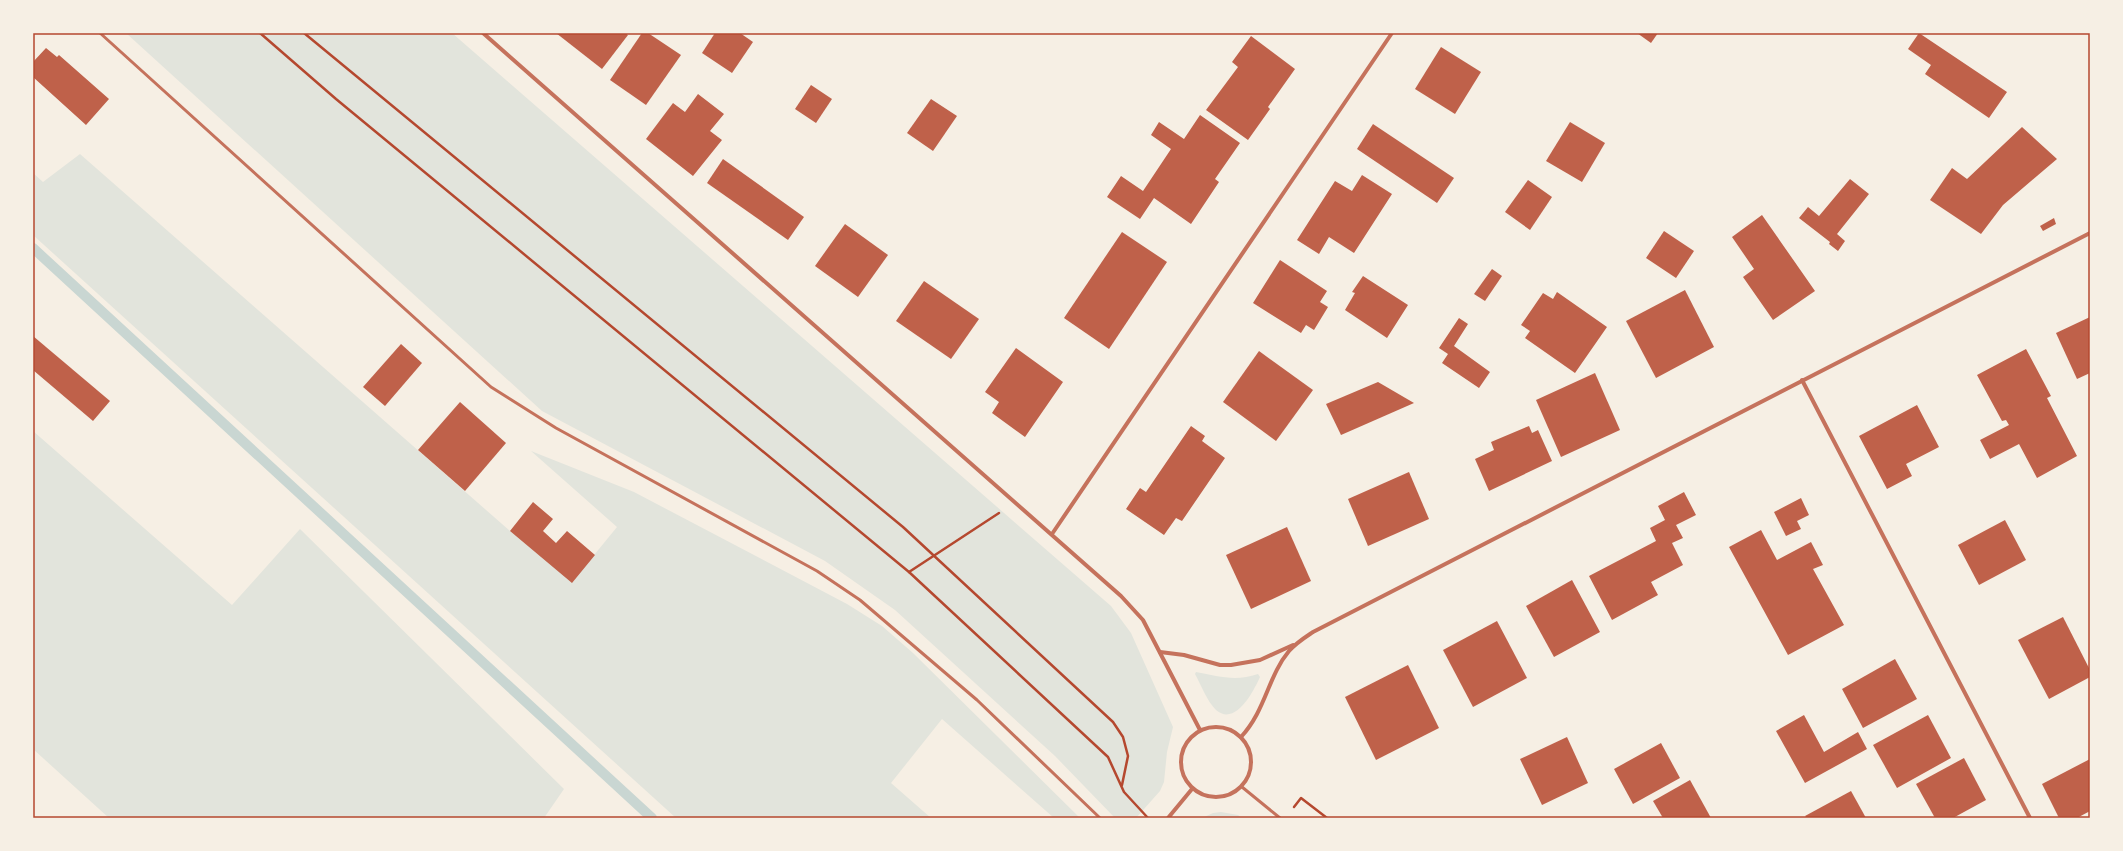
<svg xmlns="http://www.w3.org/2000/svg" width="2123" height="851" font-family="'Roboto Condensed',sans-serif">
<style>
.green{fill:#e2e4dc}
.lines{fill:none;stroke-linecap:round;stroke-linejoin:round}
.stream{stroke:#c9d6d2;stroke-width:10}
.building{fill:#bf614a}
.path{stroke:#b5482f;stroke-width:2.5}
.service{stroke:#c5725c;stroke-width:3}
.minor{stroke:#c5725c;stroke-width:4}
.neatline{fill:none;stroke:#b5482f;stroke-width:1.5}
</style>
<rect width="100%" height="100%" fill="#f6efe4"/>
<!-- green -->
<g class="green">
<path d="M126,33h326l659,573 20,27 42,94 -6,25 -3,30 -4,9 -24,27h-21l-60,-62 -160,-146 -70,-49 -283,-150z"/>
<path d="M80,154l430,377 62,51 45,-55 -86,-76 103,41 213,112 35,22 31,27 167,165h-26l-112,-99 -51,64 40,35h-255l-643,-583v-62l10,9z"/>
<path d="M33,431l199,174 68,-76 264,260 -20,29h-435l-76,-69z"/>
<path d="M1196,672c22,4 39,10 62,2l2,3c-6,13 -24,50 -44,33 -9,-9 -15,-25 -21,-36z"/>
<path d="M1221,812l17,3 4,3h-40l11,-5z"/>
</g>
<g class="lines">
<!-- stream -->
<path class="stream" d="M33,248l619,570"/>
</g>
<!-- building -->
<g class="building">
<path d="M556,33h69l3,2 -26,34z"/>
<path d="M642,33h6l33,22 -35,50 -36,-25z"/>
<path d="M715,33h25l13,9 -21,31 -30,-20z"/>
<path d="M1637,33h21l-7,10z"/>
<path d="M1919,33l88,59 -18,26 -64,-44 6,-9 -23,-16z"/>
<path d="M1251,36l44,33 -27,38 2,2 -22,31 -42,-30 32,-43 -6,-5z"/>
<path d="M1441,47l40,25 -26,42 -40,-25z"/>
<path d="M46,48l11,9 2,-2 50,44 -23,26 -53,-48v-15z"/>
<path d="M811,85l21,14 -16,24 -21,-14z"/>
<path d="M698,94l26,20 -14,17 12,9 -29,36 -47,-37 27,-36 12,9z"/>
<path d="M931,99l26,17 -24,35 -26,-18z"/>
<path d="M1200,115l40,28 -25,36 4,3 -28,42 -37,-26 -14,21 -33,-22 14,-21 22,15 28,-42 -20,-14 8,-13 25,17z"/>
<path d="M1570,122l35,21 -23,39 -36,-21z"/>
<path d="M1373,124l81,54 -17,25 -80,-54z"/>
<path d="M2022,127l35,32 -54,46 -22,29 -51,-34 22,-32 15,11z"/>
<path d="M723,159l81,58 -16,23 -81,-57z"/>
<path d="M1362,175l30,19 -38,59 -25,-16 -10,17 -22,-14 38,-59 17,10z"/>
<path d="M1850,179l19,15 -32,40 8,7 -7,10 -9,-7 1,-2 -31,-24 9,-11 11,9z"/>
<path d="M1528,180l24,17 -22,33 -25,-18z"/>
<path d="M1762,215l53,76 -42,29 -30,-43 11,-8 -22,-32z"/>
<path d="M2054,218l2,6 -13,7 -3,-5z"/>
<path d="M845,224l43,31 -30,42 -43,-31z"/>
<path d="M1664,231l30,20 -18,27 -30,-20z"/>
<path d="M1122,232l45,30 -58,87 -45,-31z"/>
<path d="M1280,260l47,31 -7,11 8,5 -14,23 -8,-5 -5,8 -48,-30z"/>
<path d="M1492,269l10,7 -17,25 -11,-7z"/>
<path d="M1363,276l45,29 -21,33 -42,-28 10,-17 -3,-1z"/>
<path d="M924,281l55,38 -28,40 -55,-38z"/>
<path d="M1685,290l29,57 -58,31 -30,-57z"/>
<path d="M1557,292l50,35 -32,46 -50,-35 5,-7 -9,-6 22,-32 10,6z"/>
<path d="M2090,317v56l-13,6 -21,-46z"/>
<path d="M1459,318l9,6 -14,22 36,26 -11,16 -37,-25 6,-9 -9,-6z"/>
<path d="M33,336l77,65 -17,20 -60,-51z"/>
<path d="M401,344l21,19 -37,43 -22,-19z"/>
<path d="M1016,348l47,34 -38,55 -33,-24 7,-11 -14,-10z"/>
<path d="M2026,349l25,47 -4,2 30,58 -40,22 -18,-34 -29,15 -10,-19 29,-15 -3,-5 -4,1 -25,-46z"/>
<path d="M1259,351l54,39 -37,51 -53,-39z"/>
<path d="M1595,373l25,57 -59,27 -25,-57z"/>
<path d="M1378,382l36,21 -73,32 -15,-31z"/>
<path d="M460,402l46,41 -41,48 -47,-41z"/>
<path d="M1917,405l22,42 -33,17 6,12 -25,13 -28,-53z"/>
<path d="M1191,426l14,10 -3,5 23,17 -43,63 -6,-3 -12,17 -38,-26 14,-21 6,4z"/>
<path d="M1529,426l3,7 6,-3 14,31 -63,30 -14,-32 19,-9 -3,-8z"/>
<path d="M1409,472l20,47 -61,27 -20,-47z"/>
<path d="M1684,492l12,23 -20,10 7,13 -11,5 11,22 -32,17 7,13 -46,25 -23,-44 67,-35 -6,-13 15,-8 -7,-14z"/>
<path d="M1801,498l8,17 -12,6 4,8 -15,7 -12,-24z"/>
<path d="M533,502l20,17 -10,12 13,12 11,-12 28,24 -23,28 -62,-52z"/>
<path d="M2005,520l21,40 -47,25 -21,-40z"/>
<path d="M1287,527l24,54 -60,28 -25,-54z"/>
<path d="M1761,530l16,30 34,-18 12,23 -10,4 31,56 -56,30 -59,-108z"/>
<path d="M1572,580l28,52 -46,25 -28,-51z"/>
<path d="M2063,617l27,53v7l-41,22 -31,-59z"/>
<path d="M1497,621l30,57 -54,29 -30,-57z"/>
<path d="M1895,659l22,40 -54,29 -21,-39z"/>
<path d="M1408,665l31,63 -63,32 -31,-63z"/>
<path d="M1804,715l20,37 34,-20 9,17 -62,34 -29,-52z"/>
<path d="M1928,715l23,43 -54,30 -24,-43z"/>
<path d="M1567,737l21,46 -46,22 -22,-46z"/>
<path d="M1661,743l19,35 -47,26 -19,-35z"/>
<path d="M1964,758l22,42 -33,18h-18l-19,-34z"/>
<path d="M2090,759v52l-13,7h-18l-17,-34z"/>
<path d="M1690,780l21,38h-48l-10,-17z"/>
<path d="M1851,791l15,27h-59l-2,-2z"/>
</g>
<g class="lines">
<!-- path -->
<g class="path">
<path d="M260,33l76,66 573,473 199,185 16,35 24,26"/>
<path d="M304,33l599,494 210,195 10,15 5,19 -6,29"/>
<path d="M909,572l90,-59"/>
<path d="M1294,807l7,-9 26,20"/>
</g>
<!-- service -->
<g class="service">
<path d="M100,33l391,354 65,41 261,143 43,29 117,100 123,118"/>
<path d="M1242,787l38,31"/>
</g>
<!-- minor -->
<g class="minor">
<path d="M483,33l638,563 22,24 57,110"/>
<path d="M1802,380l228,438"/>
<path d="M1052,534l340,-501"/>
<path d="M1160,652l24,3 36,10h11l29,-5 33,-15"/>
<circle cx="1216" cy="762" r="35"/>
<path d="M1241,737c25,-27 27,-61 48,-86 7,-8 15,-13 24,-19l777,-399"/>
<path d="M1168,818l24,-29"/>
</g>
</g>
<!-- border -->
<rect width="2123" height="851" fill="none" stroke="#f6efe4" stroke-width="68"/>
<rect x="34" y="34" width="2055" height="783" class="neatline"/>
</svg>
